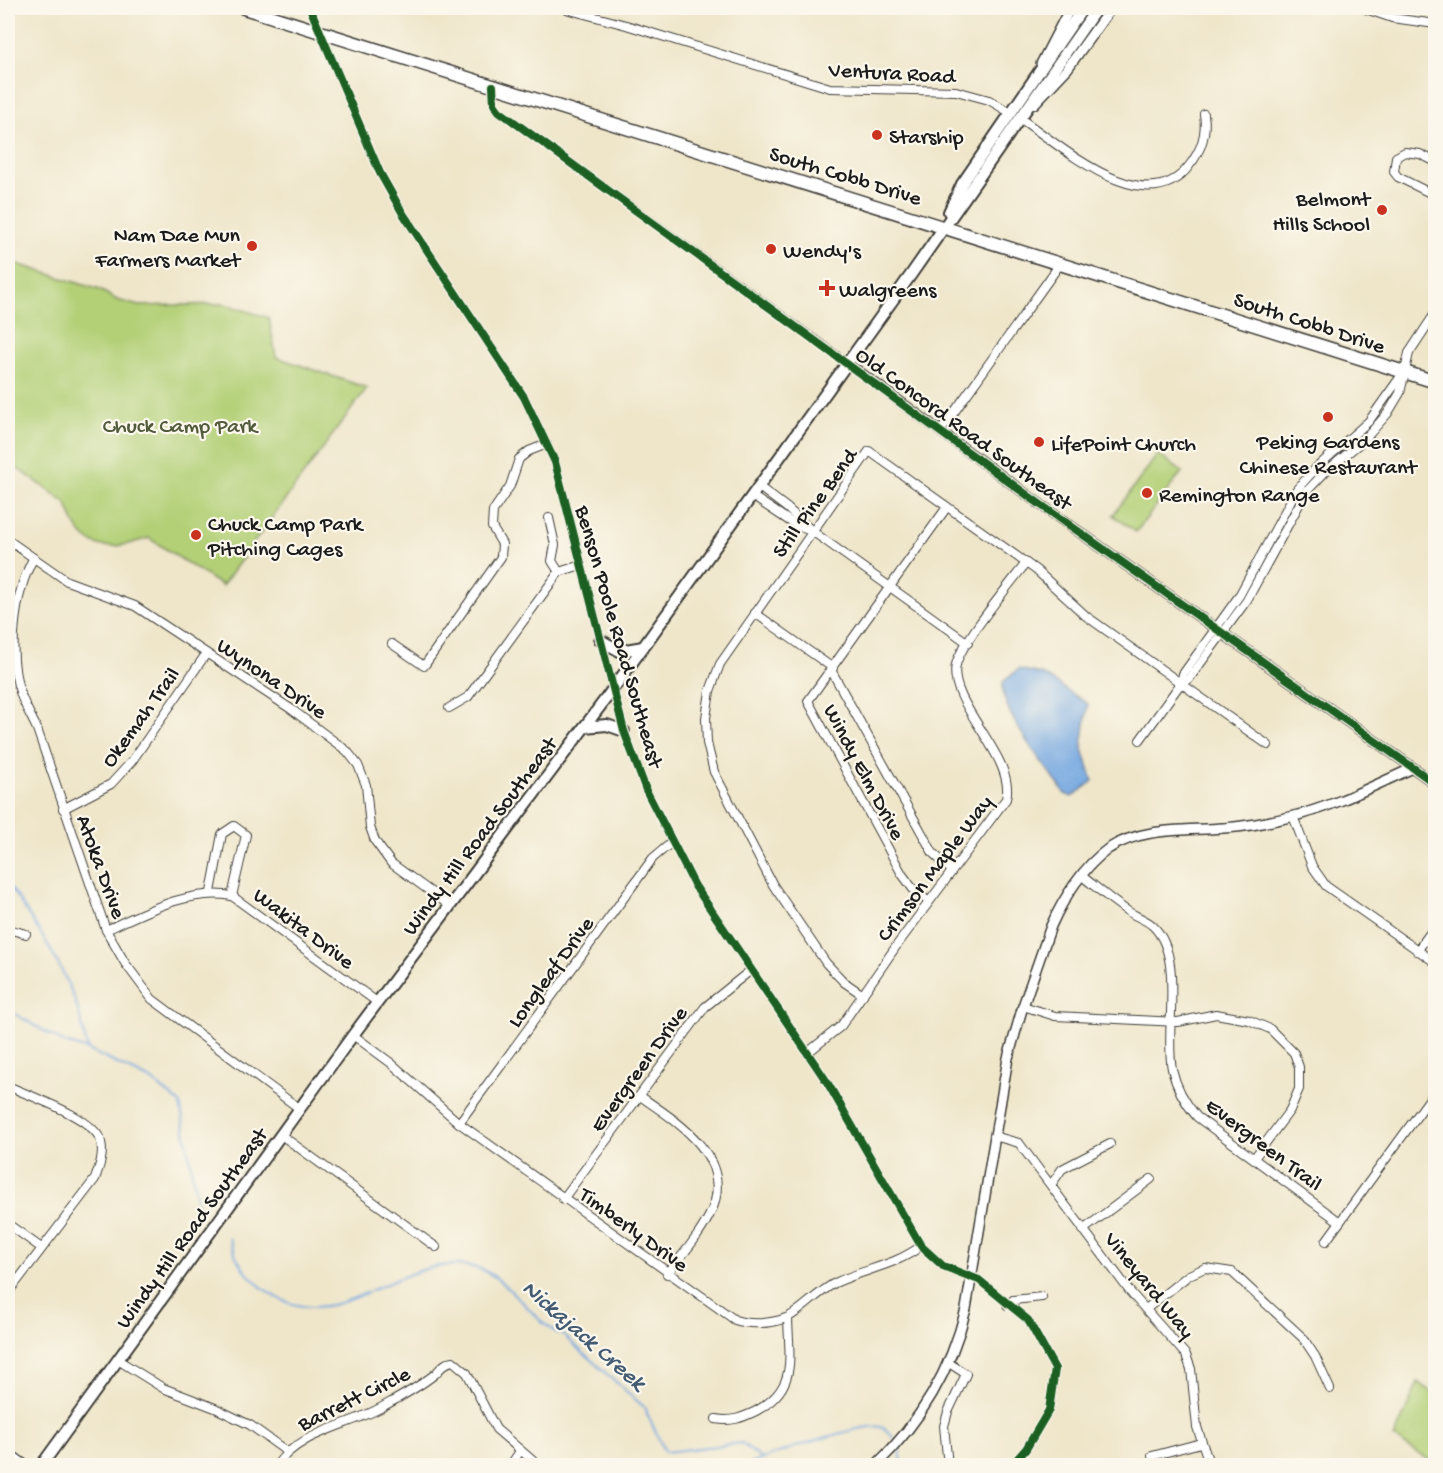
<svg xmlns="http://www.w3.org/2000/svg" width="1443" height="1473" font-family="'Gochi Hand',sans-serif">
<style>
.green{fill:#b3d077;stroke:#68764a;stroke-width:1.5}
.water{fill:#75a7e0;stroke:#48627e;stroke-width:1.5}
.lines{fill:none;stroke-linecap:round;stroke-linejoin:round}
.stream{stroke:#75a7e0;stroke-width:2}
.minor-casing{stroke:#3c3a36;stroke-width:10}
.tertiary-casing{stroke:#3c3a36;stroke-width:12}
.secondary-casing{stroke:#3c3a36;stroke-width:14}
.primary-casing{stroke:#3c3a36;stroke-width:15}
.minor{stroke:#fff;stroke-width:8}
.tertiary{stroke:#fff;stroke-width:9}
.secondary{stroke:#fff;stroke-width:10}
.primary{stroke:#fff;stroke-width:12}
.cycleway-casing{stroke:#fbf7ec;stroke-width:11}
.cycleway{stroke:#1b5e20;stroke-width:8}
.poi-dot{fill:#c8321e;stroke:#fbf7ec;stroke-width:2}
.labels{text-anchor:middle;stroke-width:4.5;stroke-linejoin:round;paint-order:stroke}
.street-label{font-size:22px;fill:#1c1c1c;stroke:#fbf7ec}
.poi-label{font-size:22px;fill:#1c1c1c;stroke:#fbf7ec;text-anchor:start}
.park-label{font-size:22px;fill:#515b3c;stroke:#fbf7ec}
.water-label{font-size:24px;font-style:italic;fill:#445b74;stroke:#fbf7ec}
</style>
<rect width="100%" height="100%" fill="#fbf7ec"/>
<filter id="ink" filterUnits="userSpaceOnUse"><feTurbulence type="fractalNoise" baseFrequency=".0167" numOctaves="2"/><feDisplacementMap in="SourceGraphic" scale="12" xChannelSelector="R" yChannelSelector="G"/><feConvolveMatrix kernelMatrix="1 2 1 2 8 2 1 2 1" color-interpolation-filters="sRGB"/></filter>
<filter id="wash" filterUnits="userSpaceOnUse"><feTurbulence type="fractalNoise" baseFrequency=".008" numOctaves="4" result="noise"/><feDisplacementMap in="SourceGraphic" scale="24" xChannelSelector="R" yChannelSelector="G"/><feGaussianBlur stdDeviation="1.35" result="paint"/><feColorMatrix in="noise" values="0 0 0 0 0 0 0 0 0 0 0 0 0 0 0 0 0 1.4 0 .05"/><feComposite in="paint" operator="in"/></filter>
<g filter="url(#wash)">
<rect width="100%" height="100%" fill="#efe6ca"/>
<!-- green -->
<g class="green">
<path d="M8,261l92,29 17,10 22,6 86,-2 44,14 7,39 91,31 -145,198 -73,-48c-28,8 -56,19 -74,-14 -4,-7 -5,-16 -10,-21 -17,-15 -39,-28 -57,-41z"/>
<path d="M1158,454l24,18 -46,60 -23,-17z"/>
<path d="M1418,1382l17,13v69l-41,-26z"/>
</g>
<!-- water -->
<path class="water" d="M1019,669l25,6 44,29 -6,42 11,35 -21,16 -7,-3c-17,-26 -67,-82 -62,-112z"/>
<g class="lines">
<!-- stream -->
<g class="stream">
<path d="M8,884c25,37 51,74 67,117 6,16 8,33 13,49"/>
<path d="M8,1010l57,33 23,7 63,30 29,23 19,108"/>
<path d="M229,1238c7,23 16,36 35,51 75,57 133,-42 213,-21 32,9 57,57 86,67l81,72 21,45 77,-9 19,16"/>
<path d="M899,1447l4,19"/>
<path d="M747,1466c19,-10 117,-44 134,-39 6,2 10,7 13,12"/>
</g>
</g>
</g>
<g filter="url(#ink)">
<g class="lines">
<!-- minor casing -->
<g class="minor-casing">
<g id="minor">
<path d="M310,8l70,165 22,39 122,185 31,65 69,269 22,59 49,96 132,196 94,164 22,20 36,14 49,40 27,49 -6,41 -23,39 -15,17"/>
<path d="M562,8l64,17 204,63 126,3 33,9 22,13"/>
<path d="M1363,8l29,10 44,6"/>
<path d="M493,86l1,18 5,7 348,252"/>
<path d="M1021,119c40,27 125,104 168,47 12,-15 18,-33 15,-52"/>
<path d="M1436,162l-16,-8 -15,-2 -9,5 -2,15 4,5 38,19"/>
<path d="M940,432l120,-168"/>
<path d="M758,486l29,22 25,23 156,112"/>
<path d="M752,496l42,28 14,6"/>
<path d="M549,518l6,27 -3,16 7,11"/>
<path d="M8,540l59,41 68,25 156,103 56,42 11,14 8,20 4,42 5,14 16,22 58,42"/>
<path d="M33,559c-19,35 -26,98 -12,136 4,11 11,23 16,34l69,201 19,33 27,36 148,110"/>
<path d="M755,613l78,55"/>
<path d="M392,644l32,22 77,-109 1,-13 -10,-17 1,-16 17,-25 9,-27 10,-8 18,-7"/>
<path d="M831,670l102,183 19,18"/>
<path d="M1181,683l2,-9 56,-78 58,-107 19,-21 53,-47 32,-45"/>
<path d="M449,708l19,-11 91,-125 22,-7"/>
<path d="M1140,740l41,-57 8,-4 58,-79 59,-108 19,-20 40,-33 23,-26 12,-20 9,-40 27,-41"/>
<path d="M63,809l48,-25 21,-23 74,-107"/>
<path d="M1293,816l19,50 14,20 110,77"/>
<path d="M1082,876c15,12 31,26 47,36 8,5 18,8 24,14 32,31 11,103 19,143 4,18 13,34 25,48l143,105"/>
<path d="M211,892l11,-58 12,-8 12,9 -14,61"/>
<path d="M929,902l-16,-13 -11,-15 -94,-173 139,-194"/>
<path d="M8,929l18,5"/>
<path d="M106,930c39,-18 84,-42 126,-34l145,106"/>
<path d="M1417,951l19,-26"/>
<path d="M863,995l-19,-13 -18,-19 -53,-78 -59,-113 -7,-29 -1,-25 4,-27 10,-27 149,-213 167,119 50,46 182,129"/>
<path d="M1023,1006l32,10 123,6 38,-8 33,6 21,9 24,24 5,14v22l-9,21 -35,47"/>
<path d="M353,1035l38,28 68,60 276,197c15,5 36,4 51,-2 12,-4 33,-27 49,-35 29,-14 60,-17 86,-37"/>
<path d="M807,1053l34,-27 56,-81 109,-146c11,-41 -59,-96 -50,-134 4,-21 54,-81 70,-102"/>
<path d="M8,1086c21,10 88,32 93,56 3,14 -2,25 -6,37l-87,114"/>
<path d="M640,1096c36,25 94,60 72,114 -10,23 -29,44 -45,64"/>
<path d="M459,1123l194,-265 18,-15"/>
<path d="M281,1135l155,112"/>
<path d="M994,1136l25,7 112,150 55,62 5,14 6,58 13,39"/>
<path d="M1051,1185l11,-16 48,-25"/>
<path d="M563,1199l142,-192 46,-37"/>
<path d="M8,1224l32,23"/>
<path d="M1083,1230l68,-51"/>
<path d="M1326,1241l110,-151"/>
<path d="M1007,1305l6,-5 29,-3"/>
<path d="M1146,1309l43,-34 16,-7 27,4 71,66 12,18 15,33"/>
<path d="M118,1360l45,28 52,20 35,17 36,26"/>
<path d="M716,1419c15,3 26,-1 40,-8 42,-23 33,-52 32,-93"/>
<path d="M1152,1456l49,-13"/>
<path d="M276,1466c24,-35 72,-39 108,-60 18,-10 35,-19 51,-32 6,-6 10,-12 18,-13l14,12 29,56 43,37"/>
<path d="M510,1466l10,-15"/>
<path d="M948,1466l-4,-40 4,-14 18,-38 -17,-11"/>
</g>
</g>
<!-- tertiary casing -->
<g class="tertiary-casing">
<g id="tertiary">
<path d="M1041,64l29,-56"/>
<path d="M1034,104l33,-35 44,-61"/>
<path d="M847,363l187,137 402,284"/>
<path d="M8,1453l18,13"/>
<path d="M875,1466c46,-44 76,-96 91,-157l42,-251 15,-52 28,-80c12,-27 32,-59 57,-77 33,-22 77,-18 115,-21 23,-1 45,-6 67,-11 43,-10 83,-31 123,-49"/>
</g>
</g>
<!-- secondary casing -->
<g class="secondary-casing">
<g id="secondary">
<path d="M949,212l13,-28 121,-176"/>
<path d="M600,640l20,11 23,-4"/>
<path d="M584,727l23,-2 17,6"/>
<path d="M41,1466l312,-431 260,-346 297,-413 187,-268"/>
</g>
</g>
<!-- primary casing -->
<g class="primary-casing">
<path id="primary" d="M244,8l1192,374"/>
</g>
<!-- minor -->
<use href="#minor" class="minor"/>
<!-- tertiary -->
<use href="#tertiary" class="tertiary"/>
<!-- secondary -->
<use href="#secondary" class="secondary"/>
<!-- primary -->
<use href="#primary" class="primary"/>
<!-- cycleway casing -->
<g class="cycleway-casing">
<g id="cycleway">
<path d="M310,8l70,165 22,39 122,185 31,65 69,269 22,59 49,96 132,196 94,164 22,20 36,14 49,40 27,49 -6,41 -23,39 -15,17"/>
<path d="M493,86l1,18 5,7 535,389 402,284"/>
</g>
</g>
<!-- cycleway -->
<use href="#cycleway" class="cycleway"/>
</g>
</g>
<!-- markers -->
<g class="poi-dot">
<circle cx="877" cy="135" r="6"/>
<circle cx="1382" cy="210" r="6"/>
<circle cx="252" cy="246" r="6"/>
<circle cx="771" cy="249" r="6"/>
<path d="M824 279h6v6h6v6h-6v6h-6v-6h-6v-6h6z"/>
<circle cx="1328" cy="417" r="6"/>
<circle cx="1039" cy="442" r="6"/>
<circle cx="1147" cy="493" r="6"/>
<circle cx="196" cy="535" r="6"/>
</g>
<g class="labels">
<!-- street labels -->
<g class="street-label">
<text transform="translate(892 71) rotate(3)" y="8">Ventura Road</text>
<text transform="translate(846 174) rotate(17)" y="8">South Cobb Drive</text>
<text transform="translate(1310 321) rotate(18)" y="8">South Cobb Drive</text>
<text transform="translate(965 427) rotate(36)" y="8">Old Concord Road Southeast</text>
<text transform="translate(813 502) rotate(-54)" y="8">Still Pine Bend</text>
<text transform="translate(621 636) rotate(74)" y="8">Benson Poole Road Southeast</text>
<text transform="translate(273 677) rotate(34)" y="8">Wynona Drive</text>
<text transform="translate(139 716) rotate(-54)" y="8">Okemah Trail</text>
<text transform="translate(866 771) rotate(62)" y="8">Windy Elm Drive</text>
<text transform="translate(478 835) rotate(-53)" y="8">Windy Hill Road Southeast</text>
<text transform="translate(103 866) rotate(70)" y="8">Atoka Drive</text>
<text transform="translate(933 867) rotate(-53)" y="8">Crimson Maple Way</text>
<text transform="translate(305 927) rotate(37)" y="8">Wakita Drive</text>
<text transform="translate(549 971) rotate(-54)" y="8">Longleaf Drive</text>
<text transform="translate(637 1068) rotate(-54)" y="8">Evergreen Drive</text>
<text transform="translate(1265 1143) rotate(37)" y="8">Evergreen Trail</text>
<text transform="translate(190 1227) rotate(-54)" y="8">Windy Hill Road Southeast</text>
<text transform="translate(635 1228) rotate(36)" y="8">Timberly Drive</text>
<text transform="translate(1151 1284) rotate(51)" y="8">Vineyard Way</text>
<text transform="translate(353 1397) rotate(-26)" y="8">Barrett Circle</text>
</g>
<!-- poi labels -->
<g class="poi-label">
<text x="889" y="143">Starship</text>
<text x="1370" y="205" text-anchor="end">Belmont<tspan x="1370" dy="25">Hills School</tspan></text>
<text x="240" y="241" text-anchor="end">Nam Dae Mun<tspan x="240" dy="25">Farmers Market</tspan></text>
<text x="783" y="257">Wendy's</text>
<text x="839" y="296">Walgreens</text>
<text x="1328" y="448" text-anchor="middle">Peking Gardens<tspan x="1328" dy="25">Chinese Restaurant</tspan></text>
<text x="1051" y="450">LifePoint Church</text>
<text x="1159" y="501">Remington Range</text>
<text x="208" y="530">Chuck Camp Park<tspan x="208" dy="25">Pitching Cages</tspan></text>
</g>
<!-- park labels -->
<g class="park-label">
<text x="180" y="432">Chuck Camp Park</text>
</g>
<!-- water labels -->
<g class="water-label">
<text transform="translate(585 1334) rotate(41)" y="8">Nickajack Creek</text>
</g>
</g>
<!-- margin -->
<rect width="1443" height="1473" fill="none" stroke="#fbf7ec" stroke-width="30"/>
</svg>
